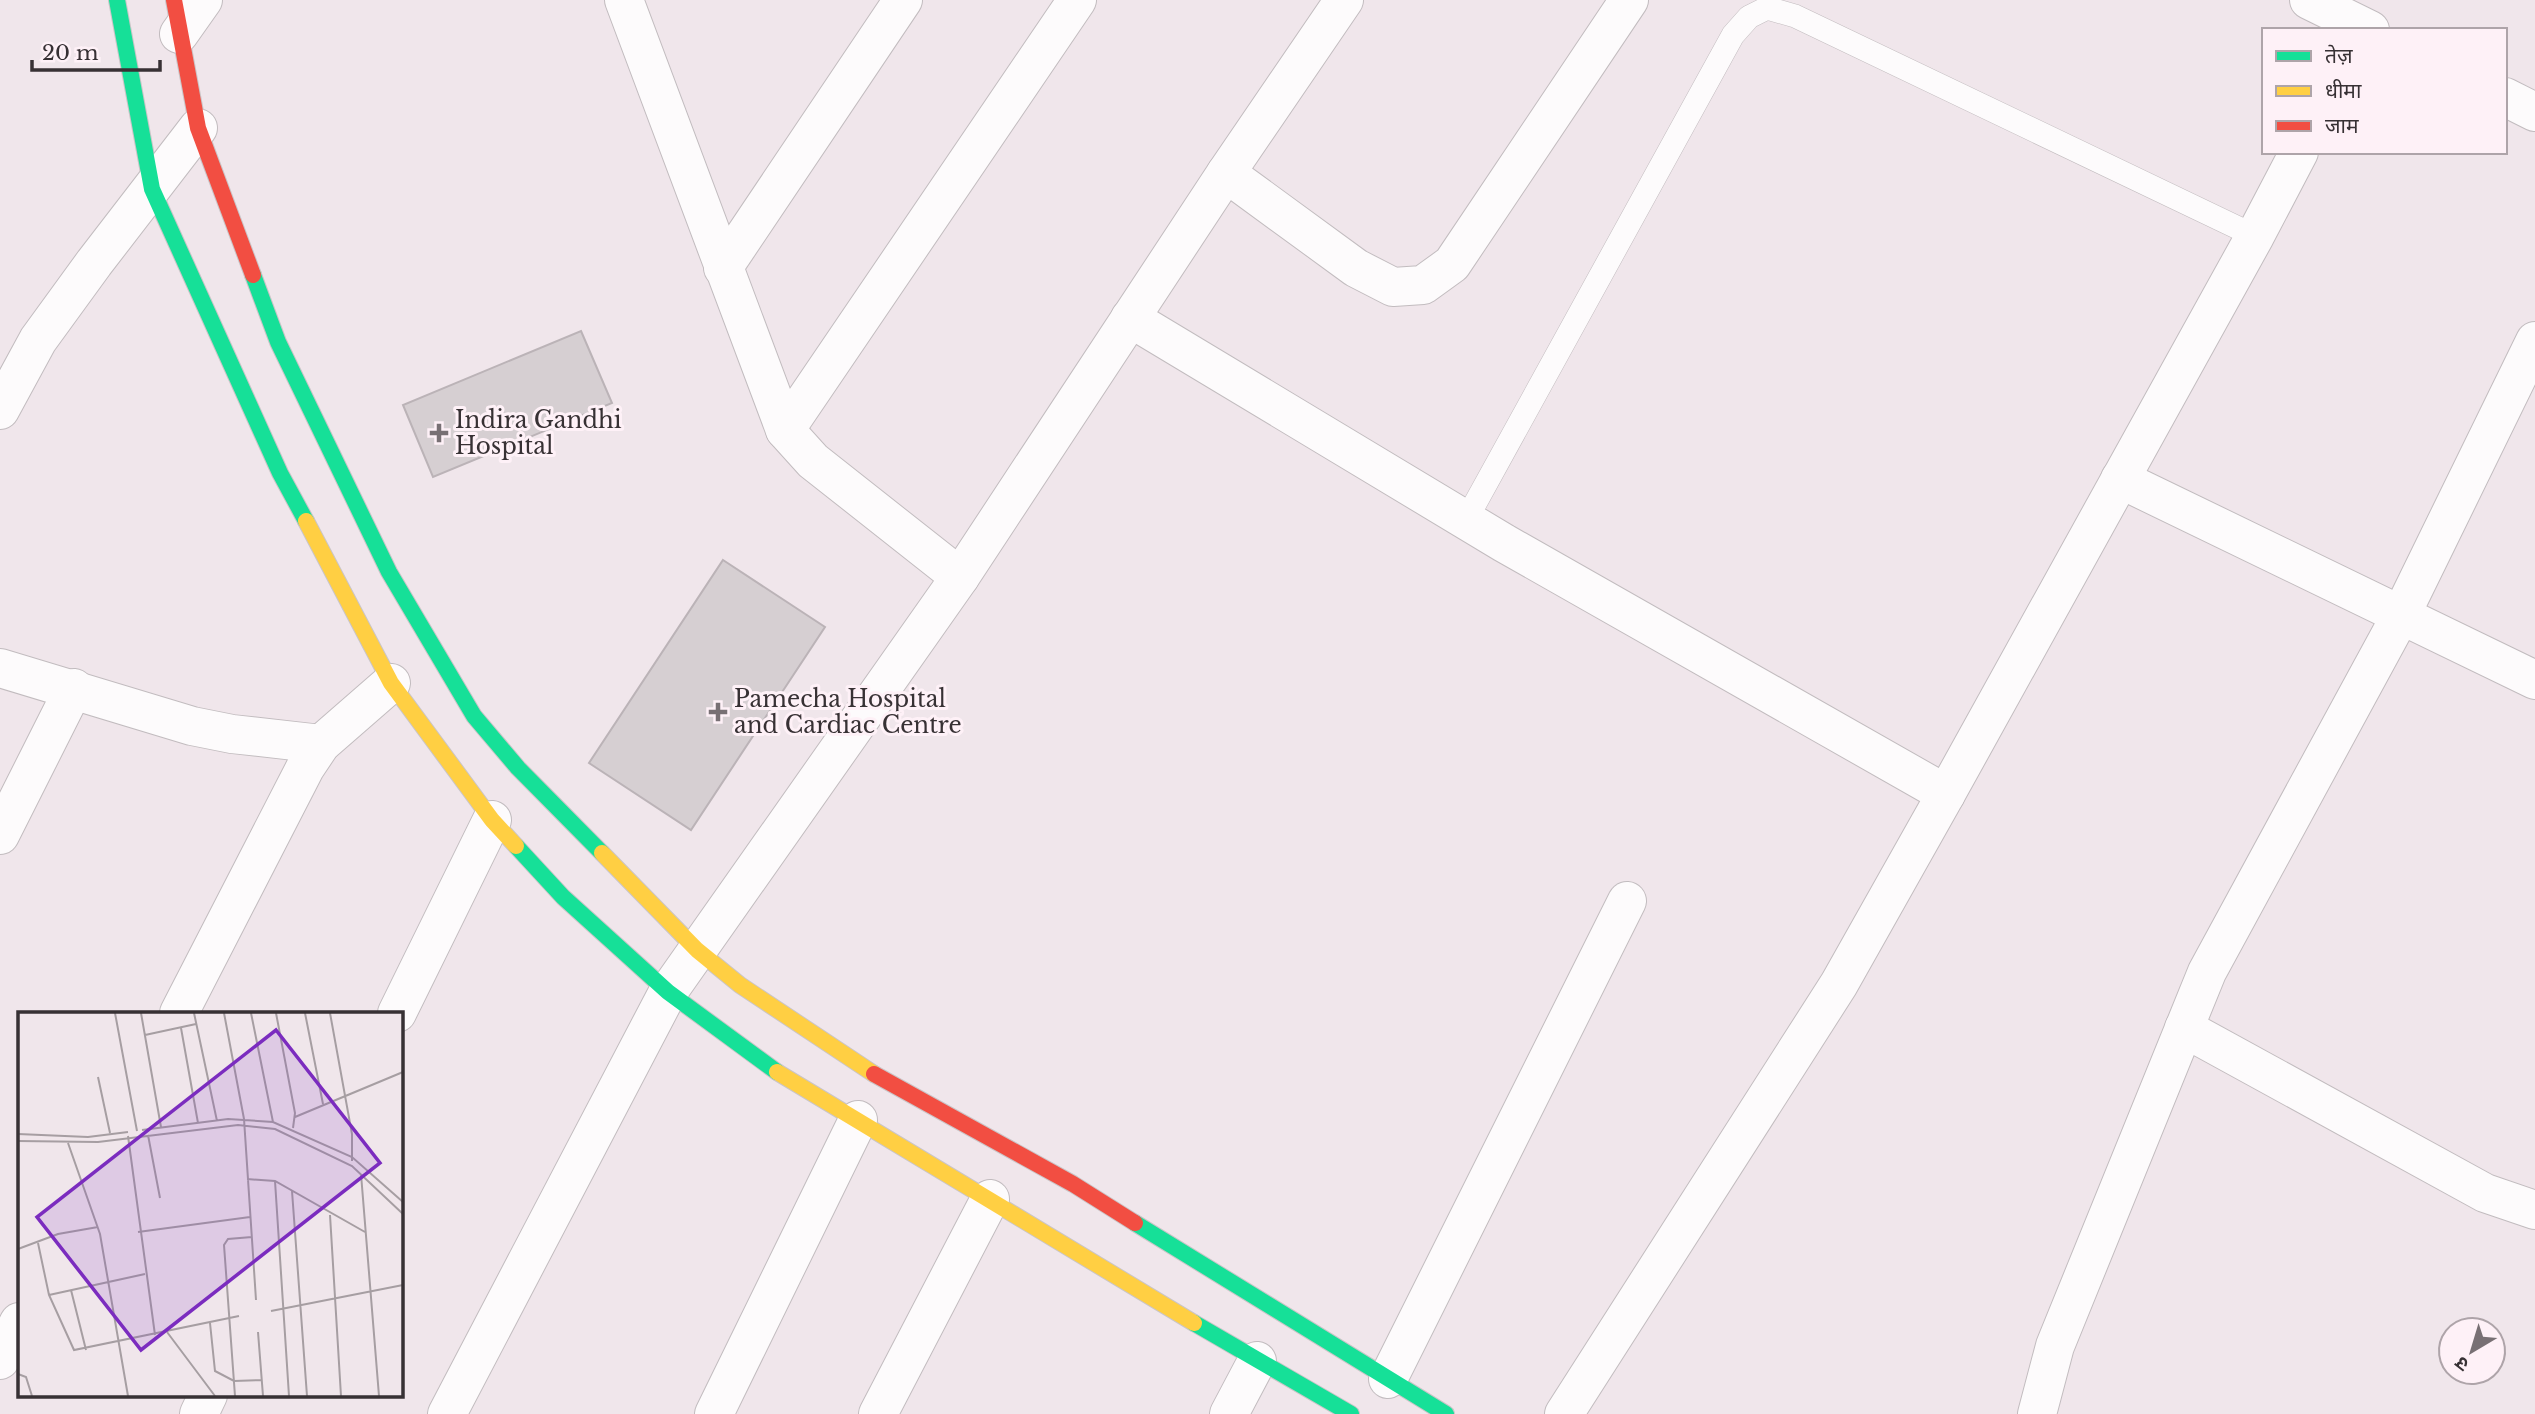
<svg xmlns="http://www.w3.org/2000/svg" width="2535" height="1414" font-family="'Libre Baskerville','Noto Sans Devanagari',serif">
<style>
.building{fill:#d6cfd2;stroke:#bbb3b7;stroke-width:2}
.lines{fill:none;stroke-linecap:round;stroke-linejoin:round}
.lane-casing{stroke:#c2bcbf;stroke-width:24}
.street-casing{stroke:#c2bcbf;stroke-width:40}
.fast-casing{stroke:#cac5c7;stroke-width:18}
.slow-casing{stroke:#cac5c7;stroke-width:18}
.jam-casing{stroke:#cac5c7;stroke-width:18}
.lane{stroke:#fdfbfc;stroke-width:23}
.street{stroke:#fdfbfc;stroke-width:38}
.fast{stroke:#16e098;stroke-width:16}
.slow{stroke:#ffcf43;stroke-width:16}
.jam{stroke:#f24e42;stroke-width:16}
.poi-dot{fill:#787074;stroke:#fef1f7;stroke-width:2.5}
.labels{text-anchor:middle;stroke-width:6;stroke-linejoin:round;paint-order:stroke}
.poi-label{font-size:23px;fill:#373134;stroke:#fef1f7;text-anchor:start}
.inset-road{fill:none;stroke:#a69ea2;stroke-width:2}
.view{fill:#7b2cbf;fill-opacity:0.15;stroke:#7b2cbf;stroke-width:3.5}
.inset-edge{fill:none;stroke:#373134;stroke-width:3.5}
</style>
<rect width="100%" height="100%" fill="#f0e6eb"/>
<!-- building -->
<g class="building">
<path d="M581,331l31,72 -179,74 -30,-72z"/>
<path d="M723,560l102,67 -134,203 -102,-67z"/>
</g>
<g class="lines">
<!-- lane casing -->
<g class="lane-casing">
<path id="lane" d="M1466,520l267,-485 16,-18 18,-9 28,8 460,220"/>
</g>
<!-- street casing -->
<g class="street-casing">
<g id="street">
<path d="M624,0l161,430 28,31 147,116"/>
<path d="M2309,0l61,30"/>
<path d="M179,34l24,-34"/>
<path d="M2505,97l30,15"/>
<path d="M1226,173l130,95 37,19 30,-2 29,-21 177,-264"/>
<path d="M723,268l180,-268"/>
<path d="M1130,318l374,225 442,251"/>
<path d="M0,410l38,-70 56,-77 104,-135"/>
<path d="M785,430l292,-430"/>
<path d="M2120,479l415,201"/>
<path d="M0,668l192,58 40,8 89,10"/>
<path d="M0,835l74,-147"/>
<path d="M179,1013l126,-245 16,-24 70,-61"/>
<path d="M397,1013l95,-193"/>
<path d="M2184,1028l301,165 50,17"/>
<path d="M0,1360l19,-38"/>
<path d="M1388,1379l239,-478"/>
<path d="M199,1414l9,-19"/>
<path d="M447,1414l221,-422 292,-415 266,-404 118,-173"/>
<path d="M714,1414l144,-294"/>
<path d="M878,1414l112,-215"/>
<path d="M1229,1414l28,-53"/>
<path d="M1564,1414l275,-430 107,-190 309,-558 44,-84"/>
<path d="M2037,1414l18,-68 152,-374 194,-357 134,-274"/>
</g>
</g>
<!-- fast casing -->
<g class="fast-casing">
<g id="fast">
<path d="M117,0l35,189 128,284 26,48"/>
<path d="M253,275l25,67 111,230 85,144 44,52 84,85"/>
<path d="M516,846l47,51 105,95 109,80"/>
<path d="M1135,1223l311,191"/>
<path d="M1194,1323l157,91"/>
</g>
</g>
<!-- slow casing -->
<g class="slow-casing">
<g id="slow">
<path d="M306,521l85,162 101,137 24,26"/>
<path d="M602,853l95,97 43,35 134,89"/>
<path d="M777,1072l417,251"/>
</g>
</g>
<!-- jam casing -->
<g class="jam-casing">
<g id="jam">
<path d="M174,0l24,128 55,147"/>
<path d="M874,1074l199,110 62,39"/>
</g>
</g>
<!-- lane -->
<use href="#lane" class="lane"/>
<!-- street -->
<use href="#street" class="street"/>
<!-- fast -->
<use href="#fast" class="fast"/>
<!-- slow -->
<use href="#slow" class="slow"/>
<!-- jam -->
<use href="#jam" class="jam"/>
</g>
<!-- markers -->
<g class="poi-dot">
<path d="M435.5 422.5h7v7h7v7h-7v7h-7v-7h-7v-7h7z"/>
<path d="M714.5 701.5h7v7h7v7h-7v7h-7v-7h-7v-7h7z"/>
</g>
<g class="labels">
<!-- poi labels -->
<g class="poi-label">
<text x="455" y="428">Indira Gandhi<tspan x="455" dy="26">Hospital</tspan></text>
<text x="734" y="707">Pamecha Hospital<tspan x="734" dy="26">and Cardiac Centre</tspan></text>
</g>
</g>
<!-- overview -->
<g transform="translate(18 1012)">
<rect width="385" height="385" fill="#f0e6eb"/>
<path class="inset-road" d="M97,1l22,118M123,1l20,114M176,1l23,108M206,1l20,106 12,181M233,1l22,109M258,1l19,100 -2,15M287,1l18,91M312,1l22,121v27M163,16l17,95M127,23l51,-11M80,65l12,56M277,105l108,-45M124,118l86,-11 45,3 79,35 51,45M0,122l70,3 40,-5M130,123l12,63M110,124l27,199M0,129l80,1 140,-17 37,4 77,37 51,48M50,131l32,91 28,162M343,162l18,222M229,167l28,2 90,51M257,169l14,215M274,179l15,205M312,203l11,181M120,220l112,-15M20,231l11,52 25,55 165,-34M0,237l40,-15 40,-7M53,278l15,60M31,283l96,-21M253,299l132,-26M192,311l5,48 19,10 27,-1M149,320l48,64M240,320l5,64M0,362l8,3 6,19M217,384l-11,-151 4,-6 24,-2"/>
<path class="view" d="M258,18l104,133 -239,187 -104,-133z"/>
<rect width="385" height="385" class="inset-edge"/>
</g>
<!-- legend -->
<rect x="2262" y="28" width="245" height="126" fill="#fef1f7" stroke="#aea4a9" stroke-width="2"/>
<rect x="2276" y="51" width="35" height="10" fill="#16e098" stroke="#aea4a9" stroke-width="2"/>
<text x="2325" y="63" font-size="21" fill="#373134">तेज़</text>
<rect x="2276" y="86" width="35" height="10" fill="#ffcf43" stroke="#aea4a9" stroke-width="2"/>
<text x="2325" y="98" font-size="21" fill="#373134">धीमा</text>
<rect x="2276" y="121" width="35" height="10" fill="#f24e42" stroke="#aea4a9" stroke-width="2"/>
<text x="2325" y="133" font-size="21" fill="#373134">जाम</text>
<!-- north arrow -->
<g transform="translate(2472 1351) rotate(218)"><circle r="33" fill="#fef1f7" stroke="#aea4a9" stroke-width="2"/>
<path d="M0-5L12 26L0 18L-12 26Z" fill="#787074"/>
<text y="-10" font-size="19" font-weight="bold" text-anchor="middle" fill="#373134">उ</text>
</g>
<!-- scale -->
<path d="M32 60v10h128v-10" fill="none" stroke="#373134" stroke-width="3.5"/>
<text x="42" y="60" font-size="21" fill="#373134" stroke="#fef1f7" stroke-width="5" paint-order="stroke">20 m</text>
</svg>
